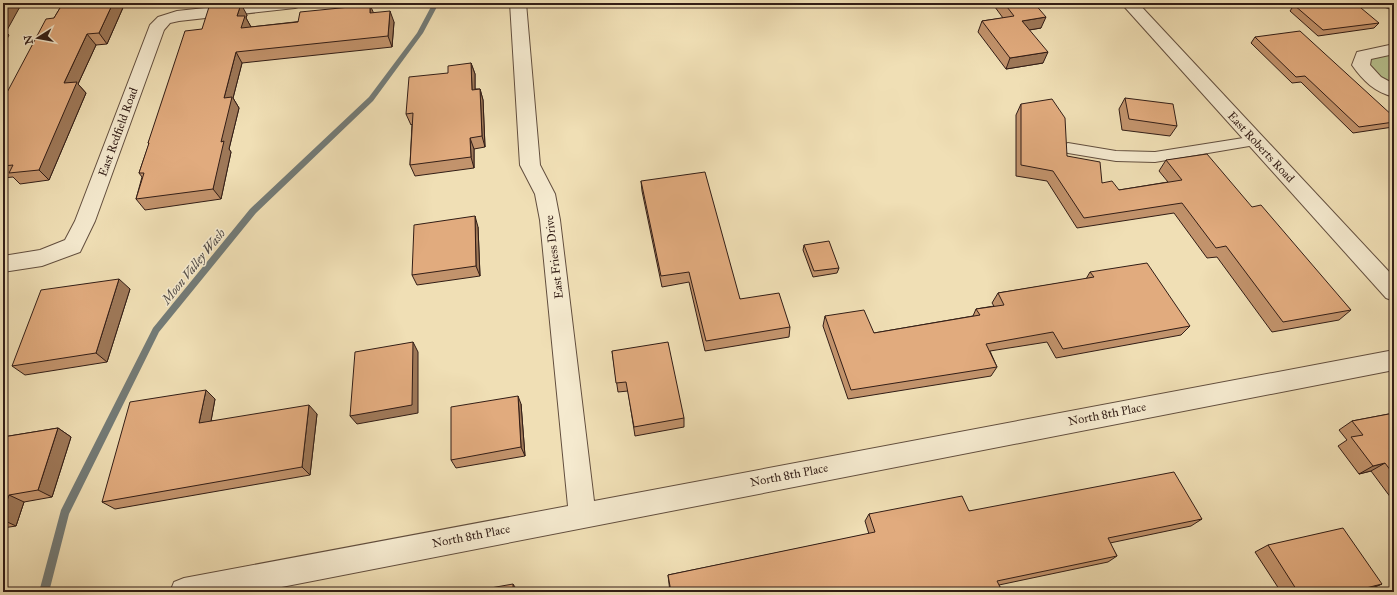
<svg xmlns="http://www.w3.org/2000/svg" width="1397" height="595" font-family="'IM FELL Great Primer',serif">
<style>
.green{fill:#b7c28f;stroke:#747052}
.lines{fill:none;stroke-linecap:round;stroke-linejoin:round}
.stream{fill:#737b77;fill-rule:evenodd}
.lane-casing{stroke:#624e3e;stroke-width:2}
.street-casing{stroke:#624e3e;stroke-width:2}
.lane{fill:#f5eacf;fill-rule:evenodd}
.street{fill:#f5eacf;fill-rule:evenodd}
.wall{fill:#c2936c;stroke:#321d16}
.shaded-wall{fill:#9e7858;stroke:#321d16}
.building{fill:#e1ab7e;stroke:#321d16}
.labels{text-anchor:middle;stroke-width:3;stroke-linejoin:round;paint-order:stroke}
.street-label{font-size:12px;fill:#321d16;stroke:#f5eacf}
.water-label{font-size:13px;font-style:italic;fill:#524c47;stroke:#f5eacf}
</style>
<rect width="100%" height="100%" fill="#f0dfb5"/>
<filter id="stains"><feTurbulence type="fractalNoise" baseFrequency=".005" numOctaves="4"/><feColorMatrix values="0 0 0 0 .2 0 0 0 0 .09 0 0 0 0 .02 0 0 0 .5 -.17"/></filter>
<radialGradient id="worn" r=".72"><stop offset=".6" stop-color="#630" stop-opacity="0"/><stop offset="1" stop-color="#630" stop-opacity=".3"/></radialGradient>
<!-- green -->
<path class="green" d="M1394,49v42l-14,-6 -17,-29z"/>
<g class="lines">
<!-- stream -->
<path class="stream" d="M433,3h6l-16,30 -50,68 -117,112 -97,119 -90,182 -20,78h-10l22,-82 92,-182 97,-119 119,-112 48,-64z"/>
<!-- lane casing -->
<g class="lane-casing">
<path id="lane" d="M1256,136l5,2 2,3 -2,3 -106,18 -39,-1 -48,-8 -5,-2 -2,-3 2,-3 5,-2 48,8 39,1z"/>
</g>
<!-- street casing -->
<g class="street-casing">
<g id="street">
<path d="M252,3h51l-2,3 -6,2 -116,13 -9,2 -6,7 -69,191 -15,31 -38,14 -39,6v-16l37,-6 25,-10 10,-19 75,-196 8,-8 19,-6z"/>
<path d="M510,3h16l14,162 15,29 5,26 34,281 800,-151v20l-1138,222h-86l4,-10 10,-4 384,-72 -28,-286 -5,-26 -15,-29z"/>
<path d="M1121,3h17l256,274v24l-8,-3z"/>
<path d="M1381,3h13v7l-11,-4z"/>
<path d="M1394,44v10l-23,5 -1,6 11,12 13,7v13c-19,-5 -31,-16 -42,-32l5,-13z"/>
</g>
</g>
<!-- lane -->
<use href="#lane" class="lane"/>
<!-- street -->
<use href="#street" class="street"/>
</g>
<!-- wall -->
<g class="wall">
<path d="M63,3h62l-18,41 -11,1 -18,39 8,9 -37,87 -29,4 -7,-7 -10,1v-78l51,-82z"/>
<path d="M218,3h20l-19,2z"/>
<path d="M992,3h42l7,25 -12,2 14,33 -37,6 -28,-37 4,-11 21,-3z"/>
<path d="M1294,5l85,18 -5,5 -56,8 -28,-25z"/>
<path d="M373,13l21,9 -2,25 -150,16 -9,35 6,10 -10,41 2,3 -10,47 -76,11 -9,-11 6,-22 -3,-4 10,-29 -1,-1 54,-114 45,-14 -1,3 5,9z"/>
<path d="M1255,37l139,80v10h-1l-40,6 -52,-51 -9,1 -41,-40z"/>
<path d="M471,63l4,11v15h5l3,11 2,47 -11,2v19l-59,8 -5,-11 2,-41 -1,1 -5,-11 42,-41z"/>
<path d="M1125,98l52,28 -7,10 -48,-6 -3,-21z"/>
<path d="M1021,104l46,52 35,27 17,7 49,-8 -9,-11 7,-11 86,47 99,103 -12,10 -67,12 -55,-75 -10,1 -33,-45 -97,15 -30,-47 -31,-5v-61z"/>
<path d="M641,181l99,118 50,28 -1,10 -84,14 -16,-69 -27,5 -20,-96z"/>
<path d="M478,227l2,49 -63,9 -5,-10z"/>
<path d="M804,245l35,23 -2,5 -24,4 -10,-27z"/>
<path d="M1090,272l100,54 -9,9 -125,23 -9,-16 -57,9 7,16 -6,9 -143,23 -25,-73 2,-10 49,17 99,-17 3,-7 18,-3 -2,-3 6,-10 88,-14z"/>
<path d="M130,289l-23,73 -82,13 -13,-9z"/>
<path d="M612,351l72,67v9l-49,9 -7,-45 -10,1z"/>
<path d="M215,399l-4,22 106,-7 -7,61 -195,34 -13,-7z"/>
<path d="M521,404l4,52 -69,12 -5,-8z"/>
<path d="M1394,413v89l-23,-31 -12,3 -21,-28 9,-6 -8,-10 13,-9z"/>
<path d="M58,428l13,9 -19,60 -28,5 -8,24 -13,2v-91z"/>
<path d="M969,511l233,8 -11,7 -81,17 7,13 -9,6 -109,23 2,4 -4,3h-327l-2,-17 201,-41 -4,-13 4,-7z"/>
<path d="M1268,545l114,39 -15,6 -7,2h-79l-26,-40z"/>
</g>
<!-- shaded-wall -->
<g class="shaded-wall">
<path d="M7,3h15l-16,29 3,3 -6,12v-37z"/>
<path d="M113,3h12l-18,41 -8,-11z"/>
<path d="M241,4l6,11 -1,3 5,9 -3,12 -7,-11 -4,-12z"/>
<path d="M370,5l5,11 -5,-3z"/>
<path d="M390,11l4,11 -2,25 -4,-11z"/>
<path d="M1046,17l-5,11 -24,4 5,-11z"/>
<path d="M87,34l9,11 -18,39 8,9 -37,87 -10,-10 25,-87z"/>
<path d="M236,52l6,11 -9,35 6,10 -10,41 2,3 -10,47 -8,-10 8,-47 3,-44z"/>
<path d="M1048,52l-5,11 -37,6 4,-11z"/>
<path d="M471,63l4,11v27l-3,-11z"/>
<path d="M480,89l3,11 2,47 -3,-11z"/>
<path d="M470,138l4,11v19l-3,-11z"/>
<path d="M475,216l3,11 2,49 -4,-10z"/>
<path d="M119,279l11,10 -23,73 -11,-9z"/>
<path d="M413,342l5,10v61l-61,11 -7,-8z"/>
<path d="M206,390l9,9 -6,33 -10,-9z"/>
<path d="M518,396l3,8 4,52 -4,-9z"/>
<path d="M309,405l8,9 -7,61 -8,-8z"/>
<path d="M58,428l13,9 -19,60 -14,-7z"/>
<path d="M1385,463l-14,8 -12,3 14,-8z"/>
<path d="M9,495l15,7 -8,24 -13,-6v-9z"/>
<path d="M513,584l4,6v2h-4z"/>
<path d="M1382,584l-15,6 -7,2h-10z"/>
</g>
<!-- building -->
<g class="building">
<path d="M3,3h4l-4,7z"/>
<path d="M63,3h50l-14,30 -12,1 -23,49 13,-1 -38,88 -30,3 4,-8 -10,1v-66l43,-81 8,-1z"/>
<path d="M1004,3h30l12,14 -24,4 26,31 -38,6 -28,-37 32,-5z"/>
<path d="M1309,3h46l24,20 -56,7 -29,-25z"/>
<path d="M241,4l-4,12h8l-4,12 57,-6 2,-10 70,-7v8l20,-2 -2,25 -152,16 -12,46 8,-1 -11,45 3,-1 -11,48 -77,10 8,-26h-5l10,-30h-1l37,-112 17,-2 7,-22z"/>
<path d="M1300,31l94,86v5l-35,5 -54,-51 -9,1 -41,-40z"/>
<path d="M471,63l1,27 8,-1 2,47 -12,2 1,19 -61,8 3,-52 -7,1 3,-37 39,-4v-7z"/>
<path d="M1125,98l48,6 4,22 -48,-7z"/>
<path d="M1052,99l13,19 2,38 33,6 2,21 10,-2 7,9 63,-10 -16,-20 41,-6 45,53 9,-2 90,105 -68,12 -57,-76 -10,2 -34,-45 -98,15 -31,-47 -32,-6v-61z"/>
<path d="M705,172l35,127 39,-6 11,34 -84,14 -17,-69 -28,4 -20,-95z"/>
<path d="M475,216l1,50 -64,9 2,-50z"/>
<path d="M829,241l10,27 -25,3 -10,-26z"/>
<path d="M1147,263l43,63 -127,23 -10,-17 -67,12 11,23 -146,23 -26,-74 39,-6 10,23 106,-18 -4,-6 28,-4 -6,-12 96,-16 -4,-5z"/>
<path d="M119,279l-23,74 -84,13 29,-76z"/>
<path d="M413,342l-1,63 -62,11 5,-64z"/>
<path d="M668,342l16,76 -50,9 -8,-45 -10,1 -4,-32z"/>
<path d="M206,390l-7,33 110,-18 -7,62 -200,35 28,-100z"/>
<path d="M518,396l3,51 -70,13v-53z"/>
<path d="M1394,413v62l-9,-12 -12,3 -22,-29 12,-2 -11,-14z"/>
<path d="M58,428l-20,62 -29,5 -6,16v-74z"/>
<path d="M1174,472l28,47 -94,19 9,18 -120,25 4,8 -15,3h-315l-3,-17 207,-43 -6,-18 93,-18 7,15z"/>
<path d="M1343,528l39,56 -32,8h-52l-30,-47z"/>
<path d="M513,584v8h-45z"/>
</g>
<g class="labels">
<!-- street labels -->
<g class="street-label">
<text transform="translate(118 132) rotate(-70)" y="4">East Redfield Road</text>
<text transform="translate(1261 147) rotate(47)" y="4">East Roberts Road</text>
<text transform="translate(554 257) rotate(-97)" y="4">East Friess Drive</text>
<text transform="translate(1107 414) rotate(-11)" y="4">North 8th Place</text>
<text transform="translate(789 475) rotate(-11)" y="4">North 8th Place</text>
<text transform="translate(471 536) rotate(-11)" y="4">North 8th Place</text>
</g>
<!-- water labels -->
<g class="water-label">
<text transform="translate(193 266) rotate(-51)" y="5">Moon Valley Wash</text>
</g>
</g>
<!-- margin -->
<rect width="1397" height="595" fill="none" stroke="#f0dfb5" stroke-width="16"/>
<rect x="4" y="4" width="1389" height="587" fill="none" stroke="#321d16" stroke-width="2"/>
<rect x="8" y="8" width="1381" height="579" fill="none" stroke="#321d16"/>
<!-- north arrow -->
<g transform="translate(38 38) rotate(259)" stroke="#f5eacf" stroke-width="3" paint-order="stroke">
<path d="M0-3L7 15L0 10L-7 15Z" fill="#321d16"/>
<text y="-6" font-size="11" font-weight="bold" text-anchor="middle" fill="#321d16">N</text>
</g>
<rect width="100%" height="100%" filter="url(#stains)"/>
<rect width="100%" height="100%" fill="url(#worn)"/>
</svg>
